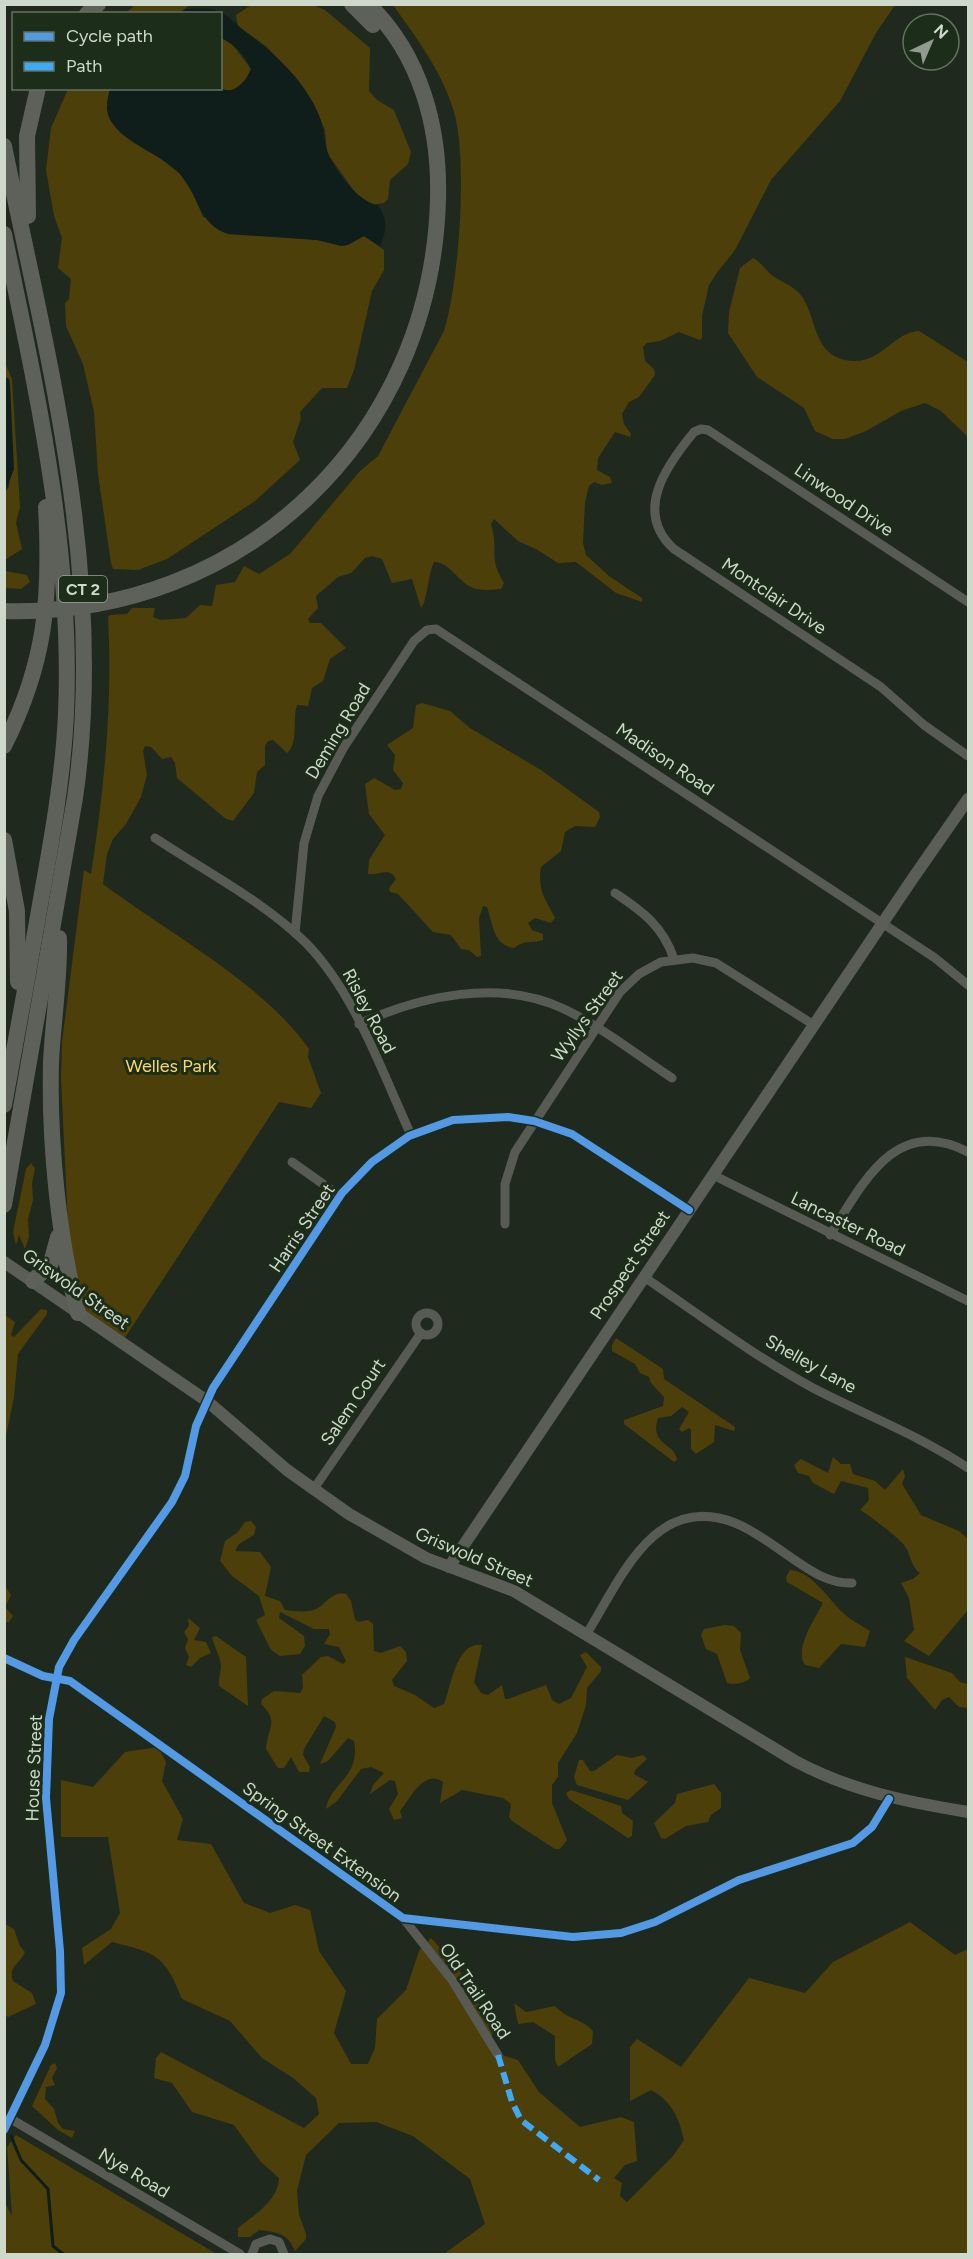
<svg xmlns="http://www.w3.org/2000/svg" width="973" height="2259" font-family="Figtree,sans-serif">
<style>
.green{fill:#4d3f09}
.water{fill:#0f1d1b}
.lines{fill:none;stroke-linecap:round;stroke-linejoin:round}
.stream{stroke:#0f1d1b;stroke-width:3}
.minor{stroke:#575b54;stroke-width:9}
.secondary{stroke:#5b5d57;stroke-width:12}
.motorway{stroke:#5e615a;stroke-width:16}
.quiet{stroke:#3fa9f5;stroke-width:6;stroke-dasharray:12 6;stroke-linecap:butt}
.cycleway-casing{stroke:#1c2d19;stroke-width:11}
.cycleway{stroke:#5399e6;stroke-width:8}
.labels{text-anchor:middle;stroke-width:6;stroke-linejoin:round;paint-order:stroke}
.shield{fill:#1c2d19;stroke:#99a596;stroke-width:1.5}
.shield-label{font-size:16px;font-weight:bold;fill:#ced9cc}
.street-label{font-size:18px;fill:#ced9cc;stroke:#1c2d19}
.park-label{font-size:18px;fill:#fcd66a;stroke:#1c2d19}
</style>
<rect width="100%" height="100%" fill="#20291e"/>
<!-- green -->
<g class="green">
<path d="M135,5h55l-11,8 -54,1z"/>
<path d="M251,5h62l12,5 45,38 -1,43 8,9 17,10 17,42 -3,12 -18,16 -2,19 -4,4 -12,2 -15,-10 -30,-42 -2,-23 -12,-28 -18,-25 -28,-30 -29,-21 -2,-11z"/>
<path d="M393,5h502l-19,28 -36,68 -69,79 -36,70 -19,24 -7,11 -7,31v22l-2,2 -21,-8 -19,9 -13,2 -4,4 2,14 9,8 1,6 -16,22 -10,5 -7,12 2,10 7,10 -1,3 -15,-5 -17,26 -1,12 13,7 2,6 -10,2 -8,-3 -5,4 -4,16 -2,41 3,12 23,21 33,22v4l-26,-9 -40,-31 -18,1 -22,-14 -18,-8 -24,-22 -3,5c8,26 -3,34 13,59l-3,6c-10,1 -21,2 -30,-2 -13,-6 -22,-25 -37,-25 -6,12 -7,41 -13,46l-9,-29 -20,4 -10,-24 -10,-3 -7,2 -14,15 -13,4 -22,19 2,12 -10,11 2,4h11l25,25 -16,11 -7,22 -11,7 -4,18 -11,-1c-5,15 2,38 -10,48l-14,-13 -5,1 -3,5v19l-8,7 -3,21 -21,28 -7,-2 -49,-41 -2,-15 -4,-6 -9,2 -11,-12 -6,-1 -2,5 4,24 -6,22 -15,27 -13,15 -6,15 -4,30c65,49 160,99 206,165l-1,8 13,36 -10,15 -32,-6 -155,237 -43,-30 -12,-63 -8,-167 1,-37 22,-172 7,4c13,-85 22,-170 17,-257l2,-2 17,-1 5,-6h23l-2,9 8,3 25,-2 14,-13 12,1 4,-21 19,-3 9,-16 15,8 31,-20 70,-83 18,-15 66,-125c15,-48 24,-171 10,-219 -11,-39 -38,-75 -61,-107z"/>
<path d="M221,38l11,6 19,25 -5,11 -14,11 -12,-2z"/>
<path d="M68,89h42l-3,14 39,44 34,27 13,19 10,24 57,18 57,5 25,6 22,-10 20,14v20l-12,21 -18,79 -7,18h-25l-22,24 1,6 -8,24 7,18 -45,41 -88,58 -29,11 -25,-1 -2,-6 -13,-89 -4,-62 -11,-48 -17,-38 -1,-23 4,-4 2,-20 -13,-11 4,-30 -8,-22 -8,-46 5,-42z"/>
<path d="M753,258c8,4 13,13 20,18 9,6 20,10 27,18 19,24 11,65 54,67 28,1 40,-29 65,-30l49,31v75l-27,-26 -16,-8 -24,8 -35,20 -21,8h-12l-18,-8 -11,-23 -47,-31 -29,-44 1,-21 11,-44z"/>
<path d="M5,363l7,16 8,128 -4,16 6,26 -17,11 -1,-67 5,-6 3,-38 -2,-63 -1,-7 -4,-2z"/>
<path d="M5,571l22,4 3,7 -9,7 -16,-1z"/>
<path d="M422,703l28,8 20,17 71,42 58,42 1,5 -5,10 -20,-1 -10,6 -4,19 -20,16c-4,25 5,32 14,51l-4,5 -16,-5 -7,5 4,7 11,4v6c-12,4 -17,-1 -29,8 -21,-3 -21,-24 -27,-41l-4,-1 -4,12 2,38 -4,1 -8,-7 -8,-1 -10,-14 -18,-3 -35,-38 -8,-2 -1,-4 7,-9c-6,-13 -18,-3 -28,-5l1,-14 16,-25 -16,-21 -4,-30 9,-6 21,12 6,-1 2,-6 -10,-13 2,-15 -8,-10 26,-17 3,-23z"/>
<path d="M31,1163l4,6 -3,14 1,17 -5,19 1,18 -4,12 -6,-14 -3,10 -3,-13 13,-63z"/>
<path d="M41,1309l6,1v4l-29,40 -4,43 -9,44v-126l10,7 -4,13 3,2z"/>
<path d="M616,1338l47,31 1,10 71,48 -1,4 -19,-6 -1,17 -18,12 -5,-5v-19l-2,-2 -7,4 -3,-3 10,-17 -7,-5 -11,9 -13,2c-9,28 17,24 19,42l-3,2 -50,-38v-4l39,-14 1,-9 -13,-14 -2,-6 -9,-4 -5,-9 -23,-13v-6z"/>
<path d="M833,1457l8,7h9l3,10 22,7 10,9 18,-21 2,7 -3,8 19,31 38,16 9,8v71l-39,46 -25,-15 10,-11 -5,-32 -8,-15 12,-4 7,-6c-10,-7 -8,-18 -16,-28 -5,-7 -35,-30 -44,-35l9,-10 -1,-12 -27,-7 -7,13 -21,-11 -4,-7 -11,-3 -4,-8 7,-6 27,14z"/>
<path d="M251,1521l5,6 -2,8 -15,9 -4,7 25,1 11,15 -6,29 15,5 5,9c9,1 23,3 31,-1 11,-5 15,-18 30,-15l5,7 4,19 4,2 9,-2 5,4 1,27 7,2 19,-7 6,6 1,9 -15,19 2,6 21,9 19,13 10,-4c7,-17 12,-63 38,-59l-8,37 7,11 7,2 14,-10 3,14h3l38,-14 6,15 7,4 12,-6 16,-31 -7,-12 6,-3 15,15v4l-14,17 -1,17 -9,28 -19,30v14l-6,8v18l15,37 -7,9h-5l-43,-28 -3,-4 2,-13 -8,-6 -41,-8 -22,13 3,-21c-19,-14 -33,17 -43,29l2,7 -8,2 -5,-11 9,-15 -3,-13 -5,-1 -20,14 3,-9 11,-12 -13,-6 -10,2 -24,32 -11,8c4,-26 35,-32 28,-68l-6,-3 -20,23 -8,3 16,-37 -1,-5 -11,-6 -20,33 -1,6 7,12 -1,5h-10l-8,-15 -7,11h-6l-12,-19c1,-21 14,-27 -5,-45l1,-5 12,-8 26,2 3,-5 -1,-13 19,-18 7,-1 15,8 3,-3 -7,-14 -15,-3 6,-10 -1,-5h-15l-34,-17 -1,6 25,18 1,10 -5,8 -20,2 -9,-6 -15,-30 9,-5 -6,-19 -27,-20 -12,-15 5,-20 13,-9 7,-10z"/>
<path d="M790,1570c21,1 38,28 52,42 8,8 19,13 28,19l-5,16 -24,-3 -22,24 -14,-3c-11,-17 10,-46 18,-62l-36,-21 -1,-5z"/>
<path d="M5,1586l6,9 -6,12 8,9 -4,6h-4z"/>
<path d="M188,1618l12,10 -6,12 12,2 5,11 -11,5 -9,9 -5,-2 3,-8 -4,-9 3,-9 -4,-7 5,-6z"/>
<path d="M725,1625l9,1 7,7 -1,17 10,28c-4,5 -17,7 -23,5l-10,-29 -11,-5 -5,-14 3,-6z"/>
<path d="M216,1636l30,21 2,49 -29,-20c-1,-7 2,-13 2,-20 -1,-11 -7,-19 -9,-29z"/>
<path d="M905,1657l47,16 8,9 8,2v24l-9,-1 -10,-10 -7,3 -7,10 -28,-32z"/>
<path d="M158,1747l8,15 -4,19 21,38 -6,21 34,4 33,59 26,10 25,-8 15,5 9,41 27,40 -12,42 17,31h17l7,-16 2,-29 29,-29 13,-39 12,-13 26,28 36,63 -3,22 28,9 21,32 41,35 41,-10 13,5 3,39 -12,4 -11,13 8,5 -2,13 7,6 46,-46 11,-16c-5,-22 -12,-39 -33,-50l-21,11v-54l7,-8 44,28 68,-89 56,15 28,-31 77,-40 45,33 13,-6v305h-524l41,-30 -15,-45 -57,-43 -37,-14 -37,1 -33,32 -9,36 2,24 7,19v5l-11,12c-7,-18 -18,-19 -36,-21l-9,7h-12v-9c17,-14 40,-27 41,-50l-19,-17 -26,-36 -42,-13 -20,-29 -18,-5 2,-20 5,-6 143,76 15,-14 -3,-16 -23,-20 -31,-20 -32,-37 -48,-22c-17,-44 -26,-46 -70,-57l-28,23 -2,-17 29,-19 9,-16 -12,-76h-47v-57l32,7 32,-35z"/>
<path d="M617,1755l15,3 11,-3 4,4 -12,11 -1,4 14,8 -20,18 -51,-15 -3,-8 5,-17h4l7,11h4z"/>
<path d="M714,1784l7,9v15l-10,7 -3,7 -22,4 -21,13 -4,-1 -7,-15 21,-20 2,-9z"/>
<path d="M571,1790l50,16 1,7 11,8 -1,15 -4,2 -59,-39 -3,-6z"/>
<path d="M5,1924l9,5 6,17 5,6c-5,12 -17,14 -12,29l19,12 4,11 -28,13 -4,-3z"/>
<path d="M514,2003l12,9 29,-6c11,13 28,13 38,25l-1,13 -34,23 -3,-7v-24l-22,-14 -15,2z"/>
<path d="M55,2063l2,5 -5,10 3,7 -9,2 -1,12 9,10 4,14 5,6 12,2 -3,7 -14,-8 -26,-24 19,-41z"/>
<path d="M16,2135l199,118 4,1h-214v-51l7,13 -5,-69z"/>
</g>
<!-- water -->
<g class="water">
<path d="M186,9c10,0 22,-2 32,2 13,6 18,14 29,22 28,21 55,45 70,78 7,13 6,26 10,39 5,18 33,54 51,55 10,15 9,25 2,41l-16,-10 -16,9 -6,1 -25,-6 -89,-6c-29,-9 -29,-38 -48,-60 -18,-20 -53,-29 -67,-50 -9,-12 -6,-22 -3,-35l110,-1c15,8 26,-7 31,-19 -5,-13 -18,-26 -30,-31l-1,-24 -41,-1z"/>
<path d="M5,377l4,2 1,7 4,83 -9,24z"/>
</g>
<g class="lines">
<!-- stream -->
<path class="stream" d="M11,2136l10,24 27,29 5,57 10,8"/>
<!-- minor -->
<g class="minor">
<path d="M968,602l-260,-172 -7,-1 -7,3c-28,34 -61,80 -20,117l207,138 43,38 44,31"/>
<path d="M155,838c50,33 108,63 151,105 49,50 76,129 105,192"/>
<path d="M615,893c27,18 48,33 59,66"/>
<path d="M295,933l9,-90 14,-47 26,-49 70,-106 13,-11 9,-1 499,329 33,27"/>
<path d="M359,1024c61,-28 141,-46 205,-15 38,18 73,46 108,69"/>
<path d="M292,1162l48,34"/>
<path d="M713,1175l255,126"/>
<path d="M505,1224v-40l10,-32 105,-160 19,-18 22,-12 32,-4 23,5 98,62"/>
<path d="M830,1235c33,-52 66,-121 138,-83"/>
<path d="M644,1277c56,38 110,79 169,111 52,27 106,47 155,80"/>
<circle cx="427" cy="1324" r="11"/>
<path d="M313,1490l108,-157"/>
<path d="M586,1635c34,-54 68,-144 149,-112 18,7 35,20 51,31 21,14 40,30 66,29"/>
<path d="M4,1658l39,18 27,5 333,237 170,19 48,-4 34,-11 84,-42 114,-37 19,-16 17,-28"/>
<path d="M403,1918l49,62 46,75"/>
<path d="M11,2119l229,135"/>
<path d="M4,2130l41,-85 16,-52 -1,-42 -14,-153 3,-79 10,-52 15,-27 98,-138 13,-26 11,-50 17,-38 129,-195 30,-31 37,-26 44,-16 55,-3 26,4 38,13 117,76"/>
<path d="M252,2254l4,-10 14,-5 9,3 5,12"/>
</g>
<!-- secondary -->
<g class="secondary">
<path d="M4,1262l203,139 80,69 62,44 77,44 88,33 281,170c56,30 112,41 173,51"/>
<path d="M449,1567l462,-686 57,-82"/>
</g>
<!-- motorway -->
<g class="motorway">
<path d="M352,4l21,21"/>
<path d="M87,14l11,-10"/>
<path d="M4,146c44,215 103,431 71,652l-71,407"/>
<path d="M28,216l-1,-80 11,-48"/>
<path d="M4,234c33,159 69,317 62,480 -3,63 -14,124 -25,185 -12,69 -24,137 -37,206"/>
<path d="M4,611c239,7 428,-174 434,-412 2,-71 -17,-144 -70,-195"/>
<path d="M4,746c42,-84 47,-147 42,-239"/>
<path d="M4,840l13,71 1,71"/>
<path d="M59,938c1,41 -6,83 -8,124 -2,78 7,175 27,251"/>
<path d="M33,1281l18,-18 7,-26"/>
</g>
<!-- quiet -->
<path class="quiet" d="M498,2055l14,47 9,18 78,60"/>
<!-- cycleway casing -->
<g class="cycleway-casing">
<g id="cycleway">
<path d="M4,1658l39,18 27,5 333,237 170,19 48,-4 34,-11 84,-42 114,-37 19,-16 17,-28"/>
<path d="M4,2130l41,-85 16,-52 -1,-42 -14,-153 3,-79 10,-52 15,-27 98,-138 13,-26 11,-50 17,-38 129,-195 30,-31 37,-26 44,-16 55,-3 26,4 38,13 117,76"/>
</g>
</g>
<!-- cycleway -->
<use href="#cycleway" class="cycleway"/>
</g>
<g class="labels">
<!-- shield labels -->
<rect class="shield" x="59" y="576" width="48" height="26" rx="4.5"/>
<g class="shield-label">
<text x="83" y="595">CT 2</text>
</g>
<!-- street labels -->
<g class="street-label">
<text transform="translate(844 500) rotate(34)" y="6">Linwood Drive</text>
<text transform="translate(774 596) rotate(34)" y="6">Montclair Drive</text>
<text transform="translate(338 731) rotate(-59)" y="6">Deming Road</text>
<text transform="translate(665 759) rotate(34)" y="6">Madison Road</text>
<text transform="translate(369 1011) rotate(62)" y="6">Risley Road</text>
<text transform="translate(587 1016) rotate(-54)" y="6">Wyllys Street</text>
<text transform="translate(848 1224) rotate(26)" y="6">Lancaster Road</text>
<text transform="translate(302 1228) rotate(-56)" y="6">Harris Street</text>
<text transform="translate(630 1265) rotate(-56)" y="6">Prospect Street</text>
<text transform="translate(76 1289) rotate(35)" y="6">Griswold Street</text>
<text transform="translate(811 1364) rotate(29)" y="6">Shelley Lane</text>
<text transform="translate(353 1402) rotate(-56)" y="6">Salem Court</text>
<text transform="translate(474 1557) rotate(23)" y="6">Griswold Street</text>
<text transform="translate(34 1768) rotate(-88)" y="6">House Street</text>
<text transform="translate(322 1842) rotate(36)" y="6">Spring Street Extension</text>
<text transform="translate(475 1991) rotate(56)" y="6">Old Trail Road</text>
<text transform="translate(134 2173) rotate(31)" y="6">Nye Road</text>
</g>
<!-- park labels -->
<g class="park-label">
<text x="171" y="1072">Welles Park</text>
</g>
</g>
<!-- border -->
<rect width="973" height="2259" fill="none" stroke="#ced9cc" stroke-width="12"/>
<!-- legend -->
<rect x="12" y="12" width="210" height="78" fill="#1c2d19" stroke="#637261" stroke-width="1.5"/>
<rect x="24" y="32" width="30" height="9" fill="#5399e6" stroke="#637261" stroke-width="1.5"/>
<text x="66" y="42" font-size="18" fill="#ced9cc">Cycle path</text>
<rect x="24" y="62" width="30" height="9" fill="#3fa9f5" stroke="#637261" stroke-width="1.5"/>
<text x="66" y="72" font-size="18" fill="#ced9cc">Path</text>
<!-- north arrow -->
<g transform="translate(931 42) rotate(44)"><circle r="28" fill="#1c2d19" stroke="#637261" stroke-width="1.5"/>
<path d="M0-4.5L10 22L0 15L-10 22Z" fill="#919b8f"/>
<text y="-9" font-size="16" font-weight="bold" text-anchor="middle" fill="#ced9cc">N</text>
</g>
</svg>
